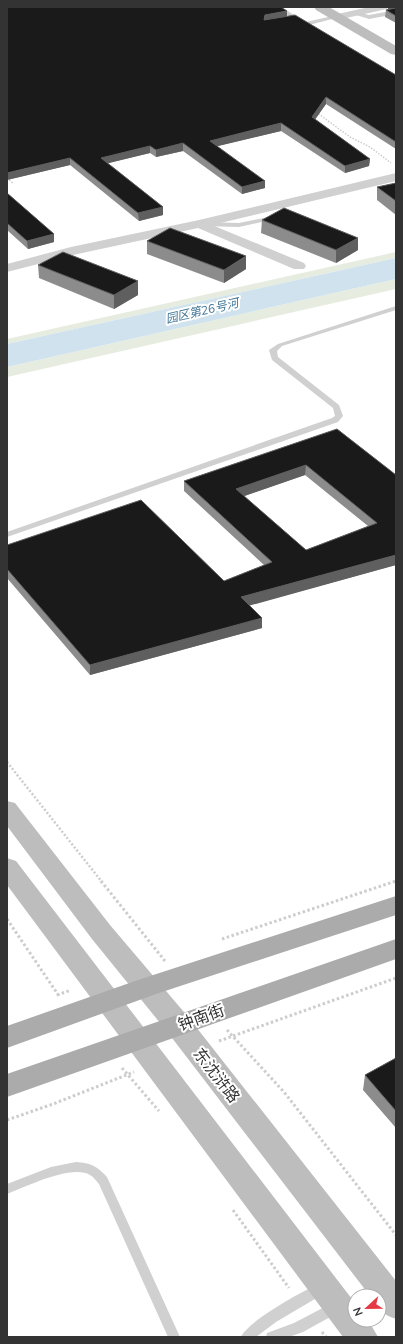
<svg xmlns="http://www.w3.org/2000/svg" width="403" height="1344" font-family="'Nunito Sans','Noto Sans SC',sans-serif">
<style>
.green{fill:#e6ecdf}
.water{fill:#cfe2ee}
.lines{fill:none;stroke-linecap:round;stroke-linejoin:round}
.path-far2{stroke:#cdcdcd;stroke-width:1.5;stroke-dasharray:1.5 1.5;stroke-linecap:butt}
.path-far1{stroke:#cdcdcd;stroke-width:2.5;stroke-dasharray:2 2;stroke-linecap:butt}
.path{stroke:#cdcdcd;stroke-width:3;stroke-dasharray:2.5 2.5;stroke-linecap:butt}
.service{fill:#d0d0d0;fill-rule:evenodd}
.minor{fill:#d0d0d0;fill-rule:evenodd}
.secondary{fill:#bdbdbd;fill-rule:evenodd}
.primary{fill:#ababab;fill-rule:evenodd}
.wall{fill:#8c8c8c;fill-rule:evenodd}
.shaded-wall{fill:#5f5f5f}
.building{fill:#1a1a1a;stroke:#5f5f5f;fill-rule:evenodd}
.labels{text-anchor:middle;stroke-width:4;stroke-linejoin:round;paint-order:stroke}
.far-water-label{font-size:12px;font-style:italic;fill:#3f7597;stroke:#fff}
.near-street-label{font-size:16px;fill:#333;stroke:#fff}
</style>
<rect width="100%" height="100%" fill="#fff"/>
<!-- green -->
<g class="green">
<path d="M396,252v6l-389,86v-5z"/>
<path d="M396,279v10l-389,88v-10z"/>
</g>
<!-- water -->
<path class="water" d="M396,258v21l-389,88v-23z"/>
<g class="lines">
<!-- path-far2 -->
<g class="path-far2">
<path d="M316,112l34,25 20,10 21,16"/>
<path d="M7,178l7,6"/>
</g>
<!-- path-far1 -->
<g class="path-far1">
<path d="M7,762l95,120"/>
<path d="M394,882l2,-1"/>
</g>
<!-- path -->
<g class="path">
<path d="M101,881l64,80"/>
<path d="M7,919l52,77"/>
<path d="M222,939l174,-58"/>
<path d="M57,995l14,-5"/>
<path d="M227,1030l57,62 112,143"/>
<path d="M219,1041l177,-63"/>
<path d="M122,1068l37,43"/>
<path d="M7,1120l46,-16 81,-32"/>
<path d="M233,1210l56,78"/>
<path d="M322,1332l4,5"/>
</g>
<!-- service -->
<g class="service">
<path d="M274,7h7l25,15 31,-7 3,2 -35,9z"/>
<path d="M396,10v4l-27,5 -19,-6 3,-2 16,4z"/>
<path d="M273,216l3,2 -1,1 -36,8 -37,-1 -3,-2 3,-2 37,1z"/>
<path d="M396,306v4l-114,36 -5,5 1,6 61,48 4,11 -5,6 -331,115v-5l325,-114 3,-2 -2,-8 -61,-48 -3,-10 9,-6z"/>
<path d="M76,1162c15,1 21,4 31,15l73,160h-12l-69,-153c-3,-3 -5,-7 -9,-9 -19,-11 -64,12 -83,19v-10l44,-17z"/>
<path d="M321,1283l4,2 2,4 -2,4 -49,29 -20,15h-15c7,-16 63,-47 80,-54z"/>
<path d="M336,1301l5,2 1,4 -1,4 -38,21 -14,5h-23l1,-4 27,-10z"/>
</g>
<!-- minor -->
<g class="minor">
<path d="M369,7h19l-1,2 -50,11 -5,-3 1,-2z"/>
<path d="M396,173v8l-184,44 92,38 2,3 -2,3h-10l-96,-41 -125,27 -66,17v-8l64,-17 128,-27z"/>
</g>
<!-- secondary -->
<g class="secondary">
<path d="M314,7h15l67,39v9l-5,-1 -75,-44z"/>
<path d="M7,801l8,2 95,122 79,93 207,263v38c-14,-5 -17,-8 -17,-23h-9l-201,-262 -77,-95 -85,-113z"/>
<path d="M7,858l9,3 339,442v17h13l10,17h-35l-336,-452z"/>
</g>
<!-- primary -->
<g class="primary">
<path d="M396,896v19l-240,79 -149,54v-22l131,-46z"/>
<path d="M396,939v20l-389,138v-23z"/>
</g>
</g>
<!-- wall -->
<g class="wall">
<path d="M396,7v16l-11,-6 1,-7z"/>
<path d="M287,16l109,59v74l-70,-45 -11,15 55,40 -1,7 -24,7 -64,-42 -64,15 48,42 -23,6 -59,-43 -27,6 -6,-4 -42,10 55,44v8l-24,6 -69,-56 -63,15z"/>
<path d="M396,183v32l-19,-15v-13z"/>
<path d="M7,193l47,41v8l-26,7 -21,-19z"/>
<path d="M262,220l96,30 -22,13 -75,-30z"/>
<path d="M147,241l99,28 -22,14 -77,-29z"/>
<path d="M38,265l100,30 -24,14 -75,-31z"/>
<path d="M337,429l59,46v90l-147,40 13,13v10l-172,47 -83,-97v-33l217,36 40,-16 -80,-74v-10zM305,475l63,51 -62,24 -62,-54z"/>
<path d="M396,1058v70l-33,-38 2,-15z"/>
</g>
<!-- shaded-wall -->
<g class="shaded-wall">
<path d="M388,7h8v2l-8,1z"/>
<path d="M287,11v6l-23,3 1,-5z"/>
<path d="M326,97v7l-14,20v-7z"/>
<path d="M281,123v8l-71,17v-7z"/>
<path d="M183,143v8l-27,6v-7z"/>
<path d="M150,146v7l-49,12v-7z"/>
<path d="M70,158v7l-63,15v-7z"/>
<path d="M370,159l-1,7 -24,7v-7z"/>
<path d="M265,181v7l-23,6v-7z"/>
<path d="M163,207v8l-24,6 -1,-8z"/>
<path d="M54,234v8l-26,7 -1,-8z"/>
<path d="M358,238v12l-22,13v-13z"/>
<path d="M246,256v13l-22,14v-13z"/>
<path d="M138,281v14l-24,14v-14z"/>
<path d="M306,465l-1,10 -69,24v-10z"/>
<path d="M396,555v10l-155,43v-11z"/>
<path d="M262,618v10l-172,47v-10z"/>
</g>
<!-- building -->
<g class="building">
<path d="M7,7h274l6,4 -22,4 -1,5 31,-5 101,60v67l-70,-45 -14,20 58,42 -25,7 -64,-43 -71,18 55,40 -23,6 -59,-44 -27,7 -6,-4 -49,12 62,49 -25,6 -68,-55 -63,15z"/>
<path d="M396,8v8l-10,-6z"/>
<path d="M396,183v18l-19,-14z"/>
<path d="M7,193l47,41 -27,7 -20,-18z"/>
<path d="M284,208l74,30 -22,12 -74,-30z"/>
<path d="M170,228l76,28 -22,14 -77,-29z"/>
<path d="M63,252l75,29 -24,14 -76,-30z"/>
<path d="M337,429l59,46v80l-155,42 21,21 -172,47 -83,-96v-24l134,-45 83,81 48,-19 -88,-81zM306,465l71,58 -71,27 -70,-61z"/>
<path d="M396,1058v53l-31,-36z"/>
</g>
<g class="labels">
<!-- far-water labels -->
<g class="far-water-label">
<text transform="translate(202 311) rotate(-13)" y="4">园区第26号河</text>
</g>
<!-- near-street labels -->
<g class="near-street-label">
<text transform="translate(201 1017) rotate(-20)" y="6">钟南街</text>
<text transform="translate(217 1075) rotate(52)" y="6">东沈浒路</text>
</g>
</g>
<!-- border -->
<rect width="403" height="1344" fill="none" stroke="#333333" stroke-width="16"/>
<!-- north arrow -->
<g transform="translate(367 1308) rotate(248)"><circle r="19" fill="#ffffff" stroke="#adadad"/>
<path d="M0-3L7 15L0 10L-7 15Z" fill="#e63946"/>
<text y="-6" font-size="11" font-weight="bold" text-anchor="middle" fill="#333333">N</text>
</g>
</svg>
